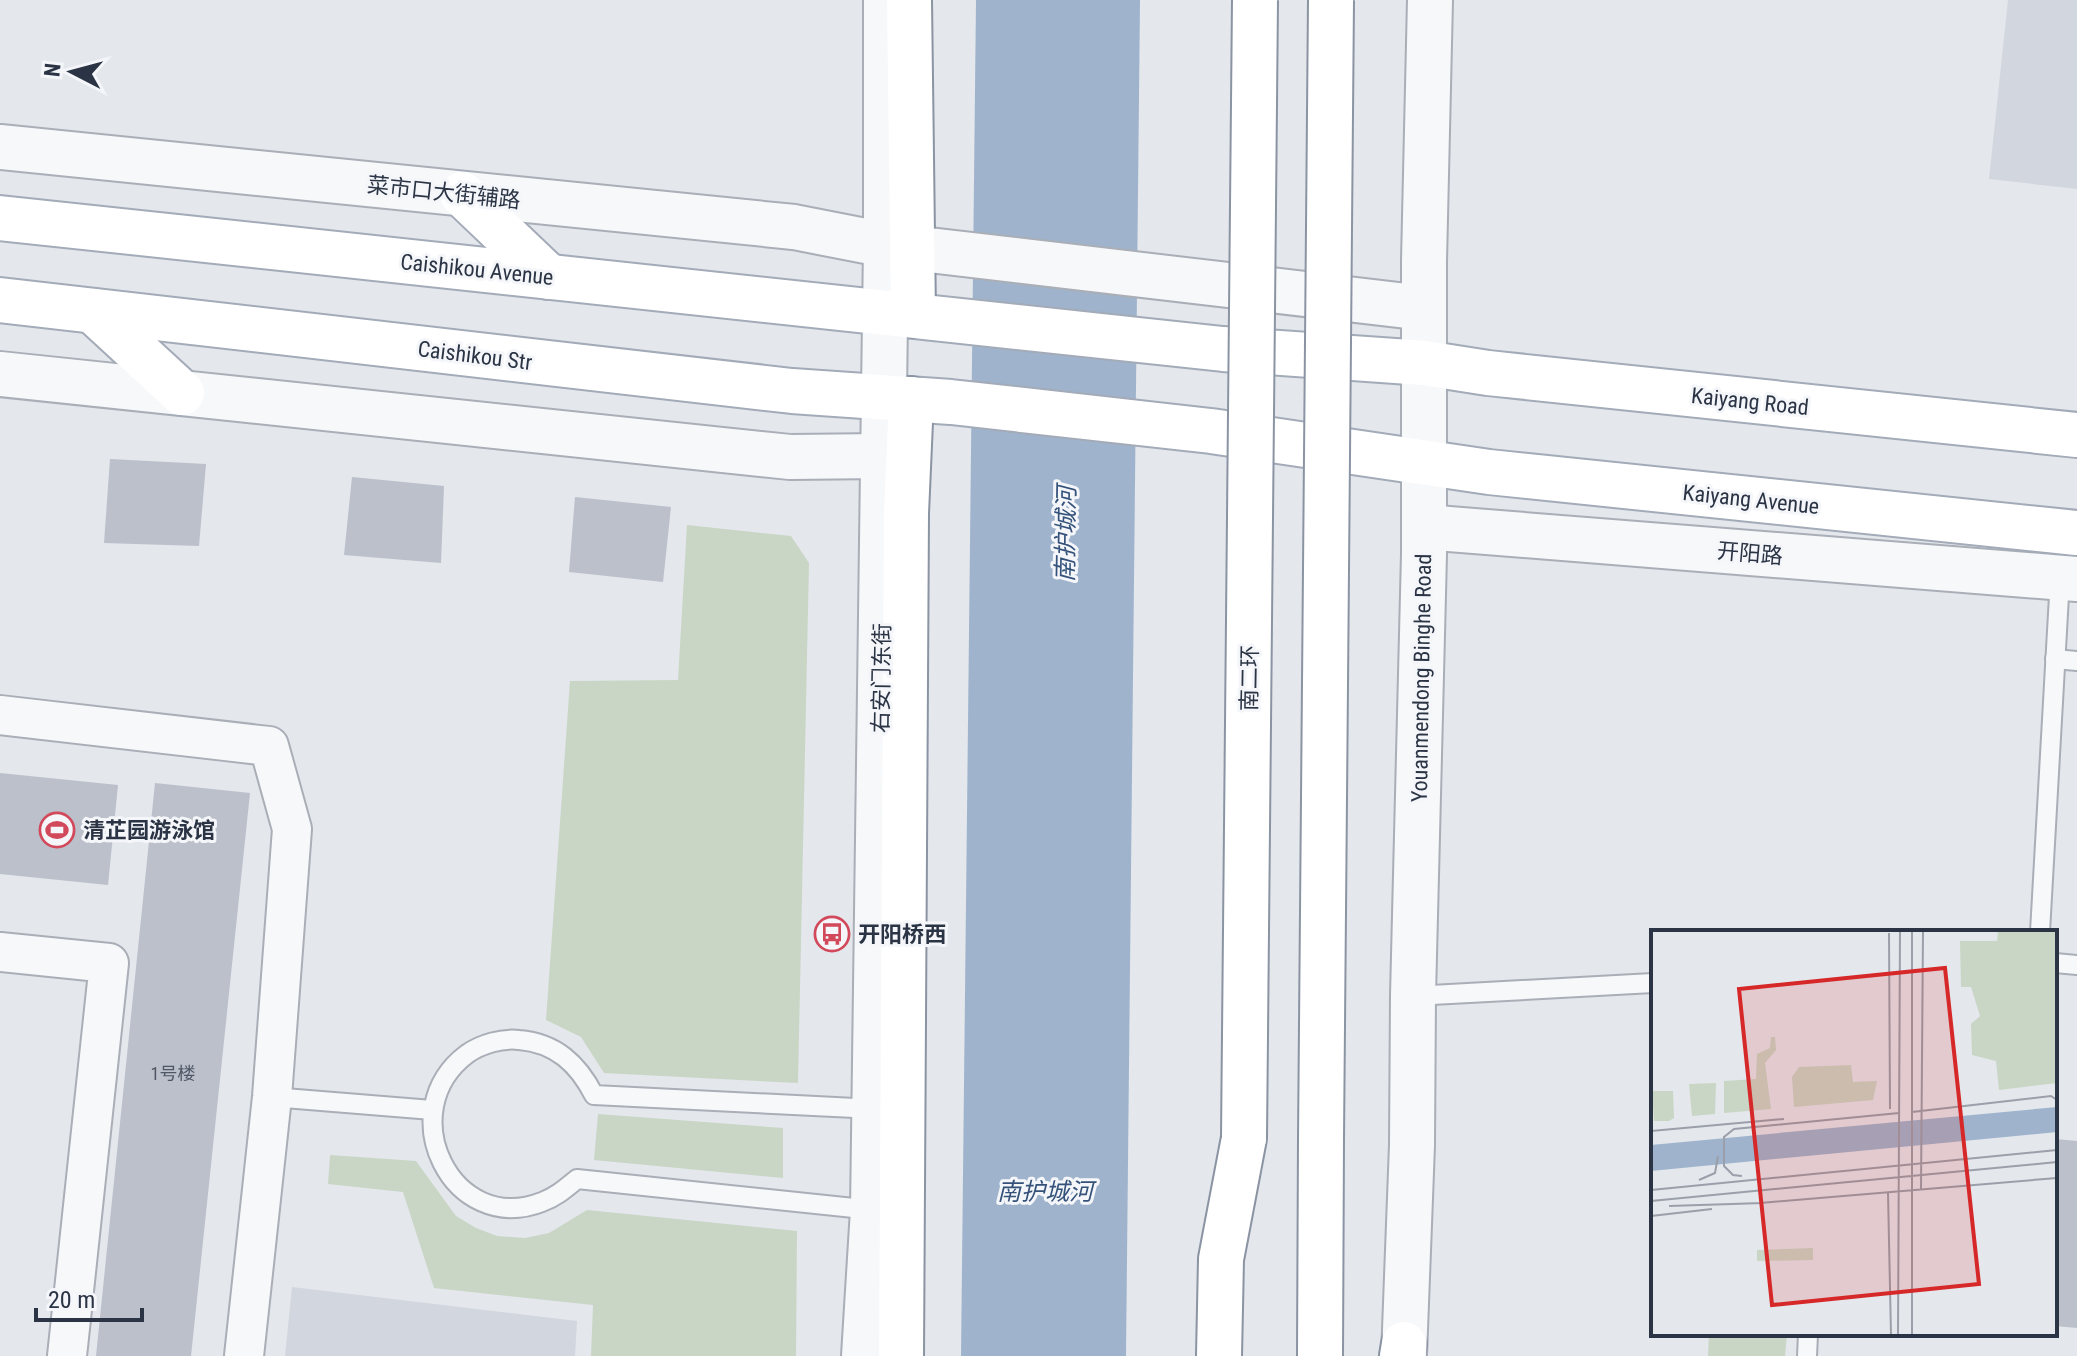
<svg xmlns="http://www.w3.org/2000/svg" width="2077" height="1356" font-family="'Roboto Condensed','Noto Sans SC',sans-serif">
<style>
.built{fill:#d2d6de}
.green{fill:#c9d6c5}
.water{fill:#9fb4cc}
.building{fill:#bbc0ca}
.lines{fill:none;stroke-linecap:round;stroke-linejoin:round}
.service-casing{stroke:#a9aeb7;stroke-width:22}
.minor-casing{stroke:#a9aeb7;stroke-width:42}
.tertiary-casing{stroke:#a9aeb7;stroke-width:48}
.primary-casing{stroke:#a3abb8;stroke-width:48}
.trunk-casing{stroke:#8b94a3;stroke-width:48}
.service{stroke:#f7f8fa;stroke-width:18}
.minor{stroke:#f7f8fa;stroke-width:38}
.tertiary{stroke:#f7f8fa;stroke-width:44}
.primary{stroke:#fff;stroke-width:44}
.trunk{stroke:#fff;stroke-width:44}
.trunk-bridge-casing{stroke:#8b94a3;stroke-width:48;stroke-linecap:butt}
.trunk-bridge{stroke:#fff;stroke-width:44}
.labels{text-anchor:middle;stroke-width:6;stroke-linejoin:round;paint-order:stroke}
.number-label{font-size:18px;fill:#4f5766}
.street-label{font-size:22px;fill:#2b3445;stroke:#f4f6f9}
.poi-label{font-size:22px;font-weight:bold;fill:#2b3445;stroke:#f4f6f9;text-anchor:start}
.water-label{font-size:24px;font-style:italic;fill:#34527a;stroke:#f4f6f9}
.inset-road{fill:none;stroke:#9a9fa9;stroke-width:2}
.view{fill:#d62828;fill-opacity:0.15;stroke:#d62828;stroke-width:4}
.inset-edge{fill:none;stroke:#2b3445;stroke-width:4}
</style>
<rect width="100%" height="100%" fill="#e4e7ec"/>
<!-- built -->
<g class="built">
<path d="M2008,0h69v189l-88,-10z"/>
<path d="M292,1287l285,34 -2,35h-290z"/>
</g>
<!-- green -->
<g class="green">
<path d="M687,525l104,11 18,27 -11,520 -194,-10 -23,-36 -35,-17 24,-339 108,-1z"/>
<path d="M598,1114l185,14v50l-189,-18z"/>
<path d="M330,1155l86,6 40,55 20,12 21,8 28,2 24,-5 38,-23 210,21 -1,125h-205l2,-51 -159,-17 -31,-96 -75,-8z"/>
<path d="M1709,1334h78l-2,22h-77z"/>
</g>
<!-- water -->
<path class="water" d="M976,0h164l-14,1356h-165z"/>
<!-- building -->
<g class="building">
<path d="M110,459l96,5 -7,82 -95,-3z"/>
<path d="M352,477l92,9 -3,77 -97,-8z"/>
<path d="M575,497l96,10 -8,75 -94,-10z"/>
<path d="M0,773l118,12 -10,100 -108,-11z"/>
<path d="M155,783l95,10 -59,563h-95z"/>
<path d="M2055,1139l22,2v187l-22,-2z"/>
</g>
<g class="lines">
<!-- service casing -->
<g class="service-casing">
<g id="service">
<path d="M2055,659l22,2"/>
<path d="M2040,932l20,-354"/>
<path d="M2055,963l22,2"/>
<path d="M1413,996l240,-13"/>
<path d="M272,1097l160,13"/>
<path d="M873,1210l-296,-31c-11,9 -21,18 -35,23 -90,35 -151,-91 -75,-148 14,-10 35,-16 52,-14 37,3 59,24 75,55l281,14"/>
<path d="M1807,1356l1,-22"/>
</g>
</g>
<!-- minor casing -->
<g class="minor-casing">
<g id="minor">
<path d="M0,715l269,31 23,83 -20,268 -28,259"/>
<path d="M0,952l109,11 -42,393"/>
</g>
</g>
<!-- tertiary casing -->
<g class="tertiary-casing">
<g id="tertiary">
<path d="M0,147l794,80 92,18 538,63"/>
<path d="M0,374l790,83 93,-1"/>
<path d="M1424,527l653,52"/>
<path d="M864,1356l9,-146 13,-965v-245"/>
<path d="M1404,1356l8,-211 1,-149 11,-442v-293l6,-261"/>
</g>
</g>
<!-- primary casing -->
<g class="primary-casing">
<g id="primary">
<path d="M462,194l87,83"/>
<path d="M0,218l1223,131 201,14 64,10 589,62"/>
<path d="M0,300l792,91 159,11 260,29 278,41 588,61"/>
<path d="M93,311l89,82"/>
</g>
</g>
<!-- trunk casing -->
<g class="trunk-casing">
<g id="trunk">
<path d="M909,0l4,315"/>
<path d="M901,1356l5,-843 5,-114"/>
<path d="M1219,1356l2,-97 23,-121"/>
<path d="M1320,1356l1,-217"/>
<path d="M1402,1356l2,-12"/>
</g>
</g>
<!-- service -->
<use href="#service" class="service"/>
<!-- minor -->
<use href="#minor" class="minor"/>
<!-- tertiary -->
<use href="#tertiary" class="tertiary"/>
<!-- primary -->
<use href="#primary" class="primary"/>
<!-- trunk -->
<use href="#trunk" class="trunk"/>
<!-- trunk-bridge casing -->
<g class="trunk-bridge-casing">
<g id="trunk-bridge">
<path d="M1244,1138l11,-1138"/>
<path d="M1321,1139l10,-1139"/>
</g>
</g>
<!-- trunk-bridge -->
<use href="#trunk-bridge" class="trunk-bridge"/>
</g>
<!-- icons -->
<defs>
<g id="stadium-ring" transform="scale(1.8)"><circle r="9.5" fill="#f4f6f9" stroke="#d1495b" stroke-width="1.5"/><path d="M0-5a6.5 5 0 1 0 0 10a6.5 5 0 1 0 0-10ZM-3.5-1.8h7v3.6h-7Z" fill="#d1495b"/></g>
<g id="bus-ring" transform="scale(1.8)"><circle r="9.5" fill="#f4f6f9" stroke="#d1495b" stroke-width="1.5"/><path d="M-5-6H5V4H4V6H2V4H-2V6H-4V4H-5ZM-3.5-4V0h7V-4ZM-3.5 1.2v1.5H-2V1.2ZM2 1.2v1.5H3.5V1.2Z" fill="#d1495b"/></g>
</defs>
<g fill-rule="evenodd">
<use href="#stadium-ring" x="57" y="830"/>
<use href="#bus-ring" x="832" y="934"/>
</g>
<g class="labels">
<!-- number labels -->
<g class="number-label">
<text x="173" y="1080">1号楼</text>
</g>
<!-- street labels -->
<g class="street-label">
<text transform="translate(444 192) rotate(6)" y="8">菜市口大街辅路</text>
<text transform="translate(477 269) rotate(6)" y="8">Caishikou Avenue</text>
<text transform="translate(475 355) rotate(7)" y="8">Caishikou Str</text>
<text transform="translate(1750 401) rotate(6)" y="8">Kaiyang Road</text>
<text transform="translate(1751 499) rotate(6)" y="8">Kaiyang Avenue</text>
<text transform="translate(1750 553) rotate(5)" y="8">开阳路</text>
<text transform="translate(881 678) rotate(-89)" y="8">右安门东街</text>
<text transform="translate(1249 678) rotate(-89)" y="8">南二环</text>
<text transform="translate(1421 678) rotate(-89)" y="8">Youanmendong Binghe Road</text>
</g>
<!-- poi labels -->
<g class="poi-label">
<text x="83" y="838">清芷园游泳馆</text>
<text x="858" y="942">开阳桥西</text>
</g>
<!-- water labels -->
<g class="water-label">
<text transform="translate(1066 534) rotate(-89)" y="8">南护城河</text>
<text x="1045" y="1200">南护城河</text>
</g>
</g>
<!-- overview -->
<g transform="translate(1651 930)">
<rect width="406" height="406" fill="#e4e7ec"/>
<path d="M347,1h59v152l-58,7 -3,-29 -24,-6 -1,-31 9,-8 -9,-29h-10l-1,-46h37zM120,107h4l1,13 -11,13 6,46 -47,4v-32l32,-2 1,-25 13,-6zM200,135l2,17 24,-1 -4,19 -79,7 -2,-30 7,-10zM65,153l-1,31 -23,2 -3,-32zM1,161h21l1,27 -5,3h-15zM162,318v12l-56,1v-11z" fill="#c9d6c5"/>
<path d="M406,177v25l-406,39v-26z" fill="#9fb4cc"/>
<path class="inset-road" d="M261,1v404M238,3l1,176M261,182l139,-16 6,4M0,201l133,-12M91,246l-9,-1 -9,-9v-29l10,-8 165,-16M48,250l16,-7 3,-17M270,259l2,-258M0,260l406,-40M237,263l3,142M0,271l406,-39M109,273l297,-25M18,276l94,-3M0,286l61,-7M247,405l2,-404"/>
<path class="view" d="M294,38l34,316 -207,21 -33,-316z"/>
<rect width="406" height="406" class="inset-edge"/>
</g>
<!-- north arrow -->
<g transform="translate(72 72) rotate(276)" stroke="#f4f6f9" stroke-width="6" paint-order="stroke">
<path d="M0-6L14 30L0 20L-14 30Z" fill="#2b3445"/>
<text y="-12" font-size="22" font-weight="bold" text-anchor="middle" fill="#2b3445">N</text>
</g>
<!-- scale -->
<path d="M36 1308v12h106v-12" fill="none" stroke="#2b3445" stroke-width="4"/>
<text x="48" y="1308" font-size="24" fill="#2b3445" stroke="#f4f6f9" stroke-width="6" paint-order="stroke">20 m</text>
</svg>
